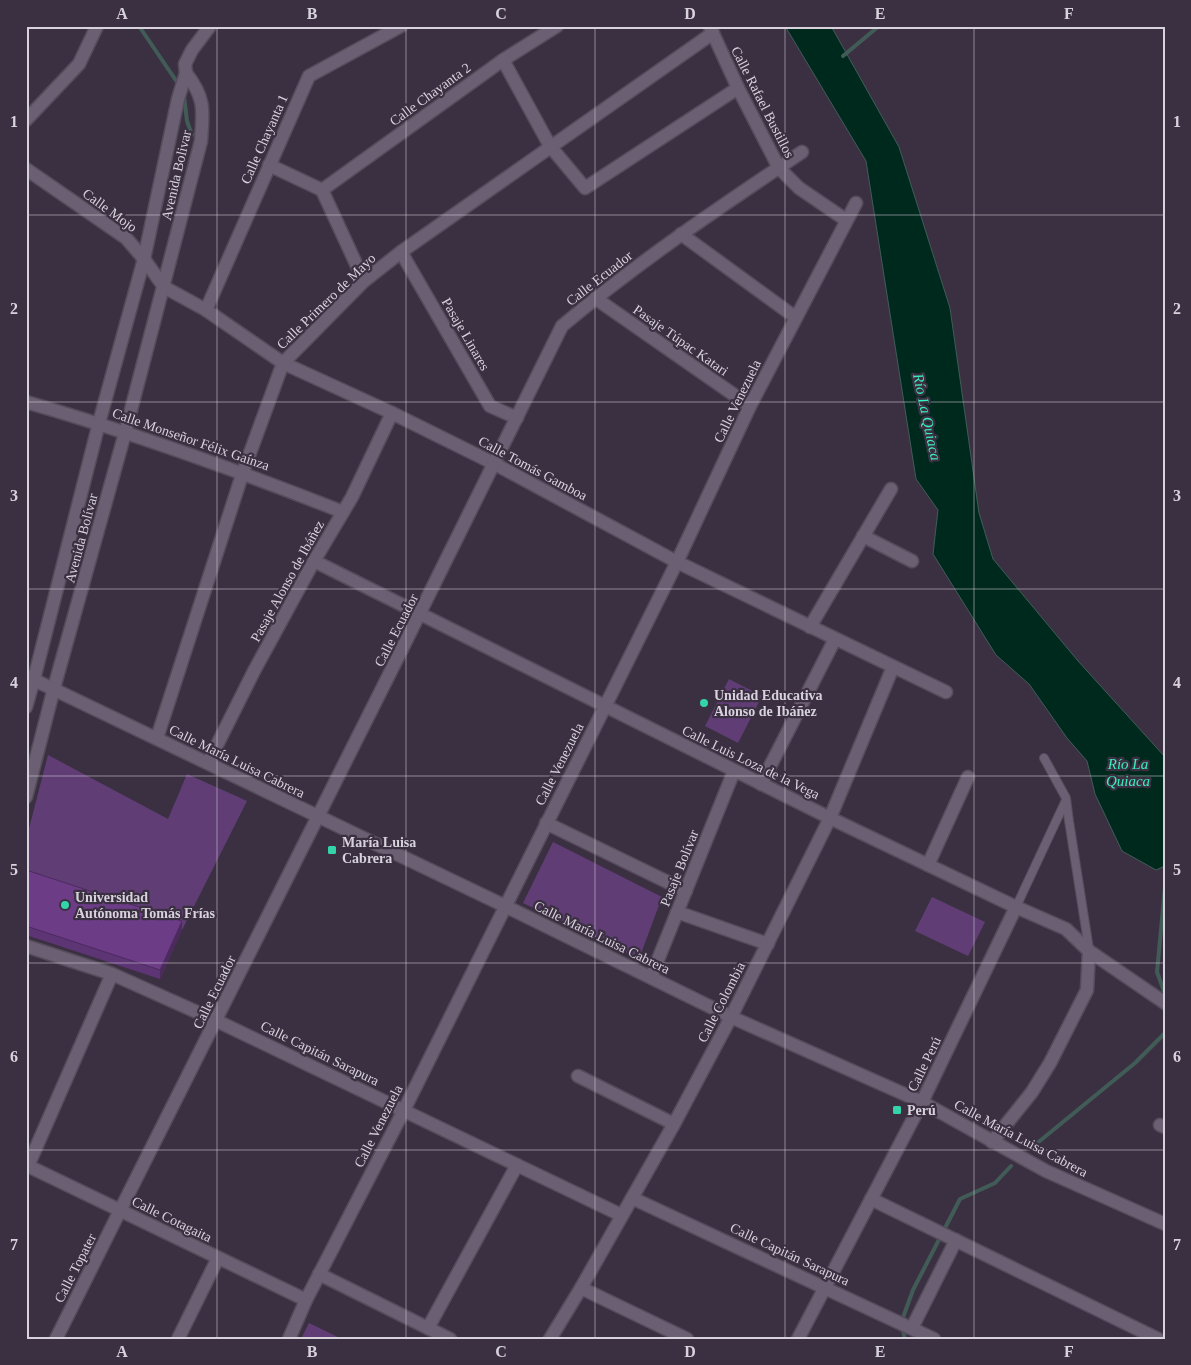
<svg xmlns="http://www.w3.org/2000/svg" width="1191" height="1365" font-family="'Times New Roman',serif">
<style>
.green{fill:#603d75}
.water{fill:#00291e;stroke:#415c57}
.lines{fill:none;stroke-linecap:round;stroke-linejoin:round}
.stream{stroke:#415c57;stroke-width:4}
.lane-casing{stroke:#554c5b;stroke-width:10}
.street-casing{stroke:#554c5b;stroke-width:15}
.secondary-casing{stroke:#554c5b;stroke-width:15}
.lane{stroke:#6b5f73;stroke-width:8}
.street{stroke:#6b5f73;stroke-width:12}
.secondary{stroke:#6b5f73;stroke-width:12}
.wall{fill:#5d3474}
.shaded-wall{fill:#4c2a5e}
.building{fill:#6c3c87;stroke:#4c2a5e}
.grid{fill:none;stroke:#d8d2dd;stroke-width:1;stroke-opacity:0.55}
.poi-dot{fill:#33d4a8;stroke:#3b3042;stroke-width:2}
.labels{text-anchor:middle;stroke-width:4.5;stroke-linejoin:round;paint-order:stroke}
.street-label{font-size:14px;fill:#d8d2dd;stroke:#3b3042}
.poi-label{font-size:14px;font-weight:bold;fill:#d8d2dd;stroke:#3b3042;text-anchor:start}
.water-label{font-size:15px;font-style:italic;fill:#3aeebd;stroke:#3b3042}
.neatline{fill:none;stroke:#d8d2dd;stroke-width:2}
.grid-label{font-size:16px;text-anchor:middle;font-weight:bold;fill:#d8d2dd}
</style>
<rect width="100%" height="100%" fill="#3b3042"/>
<!-- green -->
<g class="green">
<path d="M729,679l33,17 -24,47 -33,-17z"/>
<path d="M48,755l120,64 19,-45 60,27 -65,129 -156,-50v-40z"/>
<path d="M553,842l109,55 -23,62 -116,-56z"/>
<path d="M932,897l53,25 -17,34 -53,-25z"/>
<path d="M309,1323l33,16h-41z"/>
</g>
<!-- water -->
<path class="water" d="M785,26h46l68,121 51,161 29,205 14,46 85,102 87,96v109l-9,4 -34,-19 -27,-57 -8,-33 -20,-23 -38,-54 -33,-29 -63,-101 5,-44 -22,-31 -50,-318z"/>
<g class="lines">
<!-- stream -->
<g class="stream">
<path d="M139,26l40,59"/>
<path d="M843,56l36,-30"/>
<path d="M184,96l3,25 5,14"/>
<path d="M1165,887l-8,85 8,22"/>
<path d="M1030,1149l105,-86 30,-30"/>
<path d="M905,1339l-4,-16 12,-33 47,-91 35,-16 16,-17"/>
</g>
<!-- lane casing -->
<g class="lane-casing">
<g id="lane">
<path d="M1044,758l22,40 3,23 20,128"/>
<path d="M1016,907l50,-107"/>
</g>
</g>
<!-- street casing -->
<g class="street-casing">
<g id="street">
<path d="M710,27l28,61 41,80 20,20 47,32"/>
<path d="M503,60l47,86 35,42 153,-100"/>
<path d="M26,120l53,-56 18,-38"/>
<path d="M269,165l53,25 42,91"/>
<path d="M26,169l100,69 18,21 20,28 42,23 77,53 109,50 103,51 182,98 269,130"/>
<path d="M322,190l181,-130 54,-34"/>
<path d="M681,234l114,83"/>
<path d="M401,252l89,154 27,12"/>
<path d="M595,298l155,108"/>
<path d="M206,310l103,-234 92,-50"/>
<path d="M26,402c108,31 213,69 317,110"/>
<path d="M863,536l49,25"/>
<path d="M314,561l516,257 186,89 50,22 23,22 76,52"/>
<path d="M810,627l81,-138"/>
<path d="M34,679l65,-256 45,-164 34,-160 8,-26 -1,-9 7,-14 18,-24"/>
<path d="M54,688l71,-255 76,-292c2,-30 5,-42 -15,-68"/>
<path d="M157,738l86,-266 40,-109 81,-82 37,-29 312,-219"/>
<path d="M208,763l46,-92 60,-110 38,-64 40,-84"/>
<path d="M761,784l74,-145"/>
<path d="M546,823l140,68"/>
<path d="M928,865l40,-88"/>
<path d="M677,912l91,32"/>
<path d="M26,946l86,28 105,47 404,194"/>
<path d="M651,977l83,-206"/>
<path d="M578,1076l96,48"/>
<path d="M922,1102l94,-195"/>
<path d="M1160,1125l5,2"/>
<path d="M992,1142l40,-50 18,-29 37,-73 2,-39"/>
<path d="M26,1165l280,135"/>
<path d="M28,1166l84,-192"/>
<path d="M632,1198l302,141"/>
<path d="M871,1199l287,140"/>
<path d="M319,1274l131,65"/>
<path d="M581,1288l106,51"/>
<path d="M428,1328l89,-163"/>
<path d="M912,1328l44,-88"/>
<path d="M56,1339c168,-338 340,-674 506,-1013 76,-64 158,-119 240,-174"/>
<path d="M178,1339l40,-81"/>
<path d="M289,1339l17,-39 98,-190 273,-548 73,-156 106,-203"/>
<path d="M550,1339l31,-51 93,-164 57,-107 99,-199 63,-151"/>
</g>
</g>
<!-- secondary casing -->
<g class="secondary-casing">
<g id="secondary">
<path d="M26,676l479,230 226,111 191,85 124,69 119,53"/>
<path d="M26,707l8,-28"/>
<path d="M26,797l28,-109"/>
<path d="M798,1339l124,-237"/>
</g>
</g>
<!-- lane -->
<use href="#lane" class="lane"/>
<!-- street -->
<use href="#street" class="street"/>
<!-- secondary -->
<use href="#secondary" class="secondary"/>
</g>
<!-- wall -->
<path class="wall" d="M26,870l156,60 -22,49 -134,-44z"/>
<!-- shaded-wall -->
<path class="shaded-wall" d="M182,921v9l-22,49v-9z"/>
<!-- building -->
<path class="building" d="M26,870l156,51 -22,49 -134,-44z"/>
<!-- grid -->
<path class="grid" d="M217,26v1313M406,26v1313M595,26v1313M785,26v1313M974,26v1313M26,215h1139M26,402h1139M26,589h1139M26,776h1139M26,963h1139M26,1150h1139"/>
<!-- markers -->
<g class="poi-dot">
<circle cx="704" cy="703" r="5"/>
<rect x="327" y="845" width="10" height="10" rx="2.5"/>
<circle cx="65" cy="905" r="5"/>
<rect x="892" y="1105" width="10" height="10" rx="2.5"/>
</g>
<g class="labels">
<!-- street labels -->
<g class="street-label">
<text transform="translate(430 94) rotate(-36)" y="5">Calle Chayanta 2</text>
<text transform="translate(763 102) rotate(63)" y="5">Calle Rafael Bustillos</text>
<text transform="translate(264 139) rotate(-66)" y="5">Calle Chayanta 1</text>
<text transform="translate(176 175) rotate(-77)" y="5">Avenida Bolivar</text>
<text transform="translate(110 210) rotate(36)" y="5">Calle Mojo</text>
<text transform="translate(599 278) rotate(-38)" y="5">Calle Ecuador</text>
<text transform="translate(326 301) rotate(-44)" y="5">Calle Primero de Mayo</text>
<text transform="translate(466 334) rotate(60)" y="5">Pasaje Linares</text>
<text transform="translate(681 340) rotate(35)" y="5">Pasaje Túpac Katari</text>
<text transform="translate(737 401) rotate(-64)" y="5">Calle Venezuela</text>
<text transform="translate(191 439) rotate(19)" y="5">Calle Monseñor Félix Gaínza</text>
<text transform="translate(533 468) rotate(28)" y="5">Calle Tomás Gamboa</text>
<text transform="translate(81 538) rotate(-75)" y="5">Avenida Bolívar</text>
<text transform="translate(287 581) rotate(-61)" y="5">Pasaje Alonso de Ibáñez</text>
<text transform="translate(396 630) rotate(-63)" y="5">Calle Ecuador</text>
<text transform="translate(237 761) rotate(26)" y="5">Calle María Luisa Cabrera</text>
<text transform="translate(751 762) rotate(26)" y="5">Calle Luis Loza de la Vega</text>
<text transform="translate(559 764) rotate(-63)" y="5">Calle Venezuela</text>
<text transform="translate(679 868) rotate(-68)" y="5">Pasaje Bolívar</text>
<text transform="translate(602 937) rotate(26)" y="5">Calle María Luisa Cabrera</text>
<text transform="translate(214 992) rotate(-64)" y="5">Calle Ecuador</text>
<text transform="translate(721 1002) rotate(-63)" y="5">Calle Colombia</text>
<text transform="translate(320 1053) rotate(26)" y="5">Calle Capitán Sarapura</text>
<text transform="translate(924 1064) rotate(-64)" y="5">Calle Perú</text>
<text transform="translate(378 1126) rotate(-63)" y="5">Calle Venezuela</text>
<text transform="translate(1021 1138) rotate(28)" y="5">Calle María Luisa Cabrera</text>
<text transform="translate(172 1219) rotate(26)" y="5">Calle Cotagaita</text>
<text transform="translate(790 1254) rotate(25)" y="5">Calle Capitán Sarapura</text>
<text transform="translate(75 1268) rotate(-63)" y="5">Calle Topater</text>
</g>
<!-- poi labels -->
<g class="poi-label">
<text x="714" y="700">Unidad Educativa<tspan x="714" dy="16">Alonso de Ibáñez</tspan></text>
<text x="342" y="847">María Luisa<tspan x="342" dy="16">Cabrera</tspan></text>
<text x="75" y="902">Universidad<tspan x="75" dy="16">Autónoma Tomás Frías</tspan></text>
<text x="907" y="1115">Perú</text>
</g>
<!-- water labels -->
<g class="water-label">
<text transform="translate(927 417) rotate(78)" y="5">Río La Quiaca</text>
<text x="1128" y="769">Río La<tspan x="1128" dy="17">Quiaca</tspan></text>
</g>
</g>
<!-- border -->
<rect width="1191" height="1365" fill="none" stroke="#3b3042" stroke-width="55"/>
<rect x="28" y="28" width="1136" height="1310" class="neatline"/>
<g class="grid-label">
<text x="122" y="19">A</text>
<text x="312" y="19">B</text>
<text x="501" y="19">C</text>
<text x="690" y="19">D</text>
<text x="880" y="19">E</text>
<text x="1069" y="19">F</text>
<text x="14" y="127">1</text>
<text x="1177" y="127">1</text>
<text x="14" y="314">2</text>
<text x="1177" y="314">2</text>
<text x="14" y="501">3</text>
<text x="1177" y="501">3</text>
<text x="14" y="688">4</text>
<text x="1177" y="688">4</text>
<text x="14" y="875">5</text>
<text x="1177" y="875">5</text>
<text x="14" y="1062">6</text>
<text x="1177" y="1062">6</text>
<text x="14" y="1250">7</text>
<text x="1177" y="1250">7</text>
<text x="122" y="1357">A</text>
<text x="312" y="1357">B</text>
<text x="501" y="1357">C</text>
<text x="690" y="1357">D</text>
<text x="880" y="1357">E</text>
<text x="1069" y="1357">F</text>
</g>
</svg>
